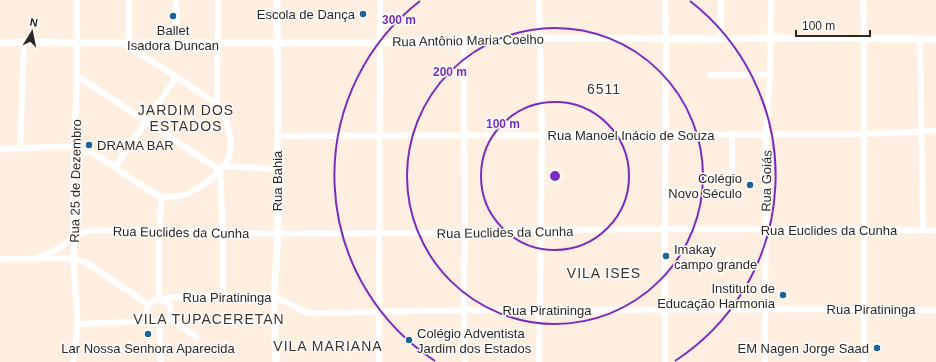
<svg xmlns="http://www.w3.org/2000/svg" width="936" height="362" font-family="Helvetica,sans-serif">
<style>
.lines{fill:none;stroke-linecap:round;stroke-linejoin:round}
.minor{stroke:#fff;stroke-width:6}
.tertiary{stroke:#fff;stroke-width:7}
.ring{fill:none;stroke:#7b2cbf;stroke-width:2}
.poi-dot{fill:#1c6397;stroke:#fff;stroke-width:1.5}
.labels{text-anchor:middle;stroke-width:3;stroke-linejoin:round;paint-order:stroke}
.poi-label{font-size:13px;fill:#2d2721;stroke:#fff;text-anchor:end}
.street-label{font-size:13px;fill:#2d2721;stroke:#fff}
.neighbourhood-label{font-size:14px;letter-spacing:1px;fill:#3f3327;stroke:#fff}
.centre{fill:#7b2cbf;stroke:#fff;stroke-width:2}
.ring-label{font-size:12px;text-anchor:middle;font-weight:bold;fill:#7b2cbf;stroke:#fff;stroke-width:3;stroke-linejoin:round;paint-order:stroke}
</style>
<rect width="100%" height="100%" fill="#ffefe0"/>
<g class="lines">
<!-- minor -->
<g class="minor">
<path d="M129,0v43"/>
<path d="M176,0l1,43"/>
<path d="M539,0l3,135 -3,227"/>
<path d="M665,0l1,39 -1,190v133"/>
<path d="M721,0v39"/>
<path d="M863,0l1,39v323"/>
<path d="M464,40l1,193 -1,77 1,52"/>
<path d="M920,40l3,189"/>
<path d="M710,75h60"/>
<path d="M77,76l143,94 3,64v63"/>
<path d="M217,106l1,-106"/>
<path d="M278,136l586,-2 72,-3"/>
<path d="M20,148l4,-105"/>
<path d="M0,149l74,-3 22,9 54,36 12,6 17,-1 9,-2 16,-10 7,-5 14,-15 4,-7 2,-18 -5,-19 -9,-14 -6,-6 -34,-23 -55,-34"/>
<path d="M224,166l53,3"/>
<path d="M115,167l31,-46 31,-44"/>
<path d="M732,183v-48"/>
<path d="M37,258l10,-4 14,-7 14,-11 10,-4 9,-2h65l64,4 242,-1 76,-3 124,-1 271,1"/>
<path d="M0,259l73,-1 14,5 62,42"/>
<circle cx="159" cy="311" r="12"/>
<path d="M159,300v-70l3,-33"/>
<path d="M162,300l11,-3 101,-1 27,14 8,3h11l144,-3 400,-1 72,1"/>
<path d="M169,318l27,19"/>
<path d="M159,323l2,39"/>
<path d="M78,324l75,-3"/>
<path d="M73,362l5,-38 -5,-66 2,-22 -1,-90 3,-70v-76"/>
<path d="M379,362l1,-362"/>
<path d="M765,362l1,-227 4,-60 1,-75"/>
</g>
<!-- tertiary -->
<g class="tertiary">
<path d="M0,43l43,-1 34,1h303l84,-3 76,-2 181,1 50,-1 165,1"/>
<path d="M276,362l-2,-66 4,-63 -1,-64 1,-33 -1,-136"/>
</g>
</g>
<!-- distance rings -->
<g class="ring">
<circle cx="555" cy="176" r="74"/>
<circle cx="555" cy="176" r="148"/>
<path d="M435 361A221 221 0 0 1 420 1M690 1A221 221 0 0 1 675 361"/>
</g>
<!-- markers -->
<g class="poi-dot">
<circle cx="363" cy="14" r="4"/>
<circle cx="173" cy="16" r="4"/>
<circle cx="89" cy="145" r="4"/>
<circle cx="750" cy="185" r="4"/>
<circle cx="666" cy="256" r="4"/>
<circle cx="783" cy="295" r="4"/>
<circle cx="148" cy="334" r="4"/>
<circle cx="409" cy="340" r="4"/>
<circle cx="877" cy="348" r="4"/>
</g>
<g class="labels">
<!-- poi labels -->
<g class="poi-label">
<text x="355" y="19">Escola de Dança</text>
<text x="173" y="35" text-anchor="middle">Ballet<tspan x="173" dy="15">Isadora Duncan</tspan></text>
<text x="97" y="150" text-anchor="start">DRAMA BAR</text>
<text x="742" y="183">Colégio<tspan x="742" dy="15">Novo Século</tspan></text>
<text x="674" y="254" text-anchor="start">Imakay<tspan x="674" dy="15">campo grande</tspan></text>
<text x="775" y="293">Instituto de<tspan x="775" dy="15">Educação Harmonia</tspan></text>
<text x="417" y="338" text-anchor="start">Colégio Adventista<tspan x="417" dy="15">Jardim dos Estados</tspan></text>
<text x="148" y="353" text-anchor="middle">Lar Nossa Senhora Aparecida</text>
<text x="869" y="353">EM Nagen Jorge Saad</text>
</g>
<!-- street labels -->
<g class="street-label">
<text transform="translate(468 40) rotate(-1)" y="5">Rua Antônio Maria Coelho</text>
<text x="631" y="140">Rua Manoel Inácio de Souza</text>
<text transform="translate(75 181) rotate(-89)" y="5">Rua 25 de Dezembro</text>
<text transform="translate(277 181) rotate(-90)" y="5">Rua Bahia</text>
<text transform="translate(766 181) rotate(-89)" y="5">Rua Goiás</text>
<text x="829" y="235">Rua Euclides da Cunha</text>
<text transform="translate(181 232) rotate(1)" y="5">Rua Euclides da Cunha</text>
<text transform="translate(505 232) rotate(-1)" y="5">Rua Euclides da Cunha</text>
<text x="227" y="302">Rua Piratininga</text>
<text x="871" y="314">Rua Piratininga</text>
<text x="547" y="315">Rua Piratininga</text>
</g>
<!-- neighbourhood labels -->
<g class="neighbourhood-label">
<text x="604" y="94">6511</text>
<text x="186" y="115">JARDIM DOS<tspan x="186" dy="16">ESTADOS</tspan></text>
<text x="604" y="278">VILA ISES</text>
<text x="209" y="324">VILA TUPACERETAN</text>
<text x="328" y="351">VILA MARIANA</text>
</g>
</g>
<circle cx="555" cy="176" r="6" class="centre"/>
<g class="ring-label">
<text x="399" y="24">300 m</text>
<text x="450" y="76">200 m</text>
<text x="503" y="128">100 m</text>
</g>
<!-- north arrow -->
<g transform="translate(32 32) rotate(10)" stroke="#ffffff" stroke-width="3" paint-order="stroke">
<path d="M0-3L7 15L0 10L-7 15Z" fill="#2d2721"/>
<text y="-6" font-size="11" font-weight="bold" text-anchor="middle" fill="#2d2721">N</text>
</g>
<!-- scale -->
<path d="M796 30v6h74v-6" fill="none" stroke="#2d2721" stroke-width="2"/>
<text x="802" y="30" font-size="12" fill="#2d2721" stroke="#ffffff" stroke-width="3" paint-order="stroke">100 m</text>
</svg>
